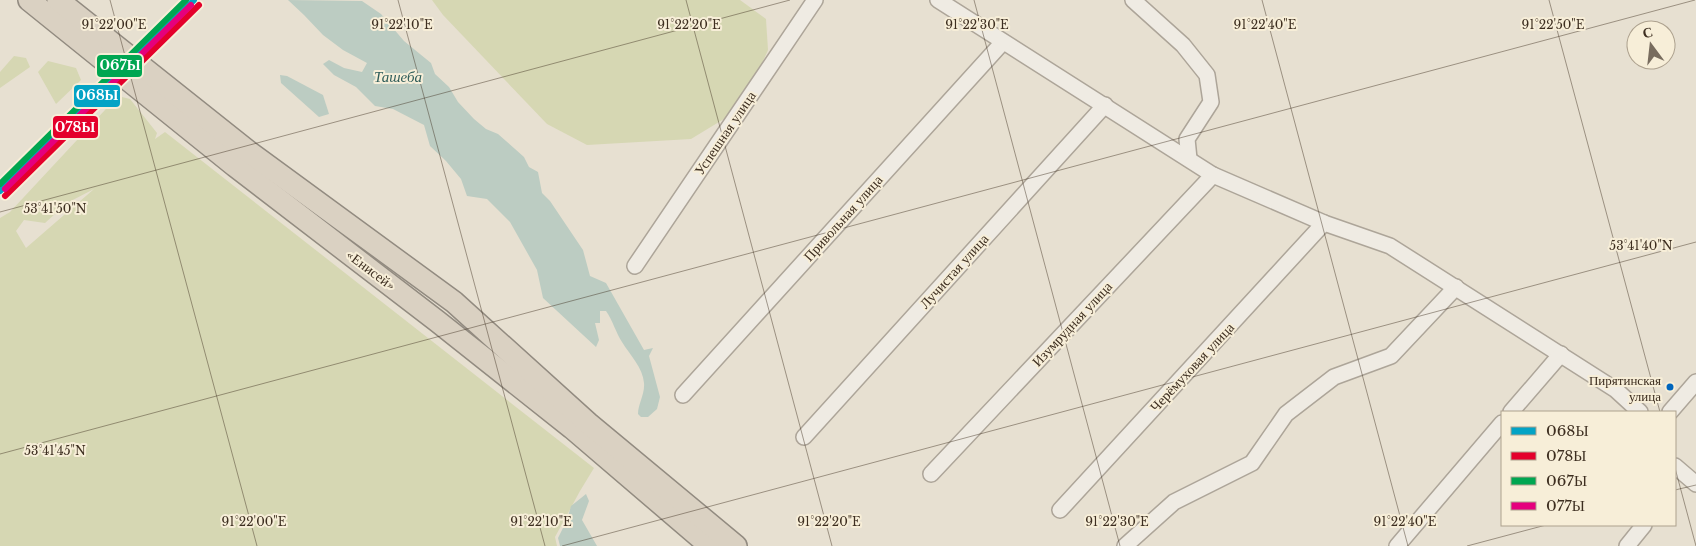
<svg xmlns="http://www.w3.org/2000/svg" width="1696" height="546" font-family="'Libre Baskerville',serif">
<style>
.green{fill:#d6d7b3;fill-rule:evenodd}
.water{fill:#bcccc2}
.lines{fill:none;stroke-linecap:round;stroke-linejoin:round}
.minor-casing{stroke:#ada599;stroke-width:18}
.highway-casing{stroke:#928b80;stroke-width:24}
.minor{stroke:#efebe3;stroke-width:15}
.highway{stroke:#dad1c2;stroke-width:21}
.rail-1-casing{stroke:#f7eed8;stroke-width:10}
.rail-2-casing{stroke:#f7eed8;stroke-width:10}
.rail-3-casing{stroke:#f7eed8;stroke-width:10}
.rail-4-casing{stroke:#f7eed8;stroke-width:10}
.rail-1{stroke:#03a3c5;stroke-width:6}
.rail-2{stroke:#e4002b;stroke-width:6}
.rail-3{stroke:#00a651;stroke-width:6}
.rail-4{stroke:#e5007d;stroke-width:6}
.ticks{fill:none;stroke:#3d2e20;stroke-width:1;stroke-opacity:0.45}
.bus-dot{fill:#0065bd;stroke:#f7eed8;stroke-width:2}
.labels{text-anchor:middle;stroke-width:4;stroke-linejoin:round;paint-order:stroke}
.bus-label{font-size:13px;fill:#3d2e20;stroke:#f7eed8;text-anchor:end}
.street-label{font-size:14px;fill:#3d2e20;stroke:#f7eed8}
.water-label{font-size:15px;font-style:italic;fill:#2f5d5a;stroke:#f7eed8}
.ticks-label{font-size:12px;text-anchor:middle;fill:#3d2e20;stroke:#f7eed8;stroke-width:4;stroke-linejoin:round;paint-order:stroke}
.line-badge{stroke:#f7eed8;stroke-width:2}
.badge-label{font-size:14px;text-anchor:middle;font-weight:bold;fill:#fff}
</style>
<rect width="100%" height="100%" fill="#e7e0d1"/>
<!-- green -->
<g class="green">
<path d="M432,0h308l26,19 2,31 -26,58 -51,31 -104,6 -40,-21 -104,-109z"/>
<path d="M14,56l12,2 4,9 -30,21v-16z"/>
<path d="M48,61l28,7 5,12 -25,24 -18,-32z"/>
<path d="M118,96l12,3 27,34 -2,6 10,-7 429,336 -14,23 -25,46 2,9h-557v-328l10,-6zM94,189l-68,59 -10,-17 8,-11 21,3 22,-20z"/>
</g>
<!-- water -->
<g class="water">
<path d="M288,0l74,1 19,13 23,27 27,22 4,11 14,13 9,15 16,17 12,10 12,5 26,23 5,10 9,5 4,21 8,8 33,49 7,26 16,7 38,67 9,-2 -4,8 11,41 -3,12 -9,8h-7l-3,-3c0,-10 7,-20 6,-31 -1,-15 -14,-28 -22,-41 -6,-9 -9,-21 -16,-31h-6v12h-5l4,17 -3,7 -53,-49 -6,-28 -27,-48 -23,-23 -20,-3 -6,-17 -15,-18 -16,-15 -6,-21 -31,-16 -18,-3 -19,-19 -22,-12 -11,-11 6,-4 15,8 18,4 5,-9 -24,-13 -20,-15 -19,-20z"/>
<path d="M280,75l7,1 36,19 6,19 -10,3 -38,-34z"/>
<path d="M586,494l3,7 -7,19 15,26h-37l-2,-8 9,-18 4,-14z"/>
</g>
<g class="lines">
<!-- minor casing -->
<g class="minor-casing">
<g id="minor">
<path d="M938,0l275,175 111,48 66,23 226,144 24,22"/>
<path d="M1133,0l50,45 24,30 4,27 -24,37 2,20"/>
<path d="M635,266l180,-266"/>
<path d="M683,395l320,-353"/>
<path d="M1511,412l50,-58"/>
<path d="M1670,412l26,-30"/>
<path d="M804,437l301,-332"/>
<path d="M1675,466l21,18"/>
<path d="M931,474l282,-299"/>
<path d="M1060,510l264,-287"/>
<path d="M1125,546l49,-44 78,-39 34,-49 48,-37 57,-21 65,-69"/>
<path d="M1397,546l105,-123"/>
<path d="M1627,546l17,-21"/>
</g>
</g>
<!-- highway casing -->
<g class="highway-casing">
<g id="highway">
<path d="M29,0l206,166 202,155 135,107 138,118"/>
<path d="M58,0l191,152 205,150 134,121 148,123"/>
</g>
</g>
<!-- minor -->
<use href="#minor" class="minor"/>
<!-- highway -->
<use href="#highway" class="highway"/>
<!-- rail-1 casing -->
<g class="rail-1-casing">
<path id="rail-1" d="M0,191l194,-191"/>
</g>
<!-- rail-2 casing -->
<g class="rail-2-casing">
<path id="rail-2" d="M5,196l194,-191"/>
</g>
<!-- rail-3 casing -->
<g class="rail-3-casing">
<path id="rail-3" d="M0,184l186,-184"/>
</g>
<!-- rail-4 casing -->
<g class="rail-4-casing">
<path id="rail-4" d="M5,189l186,-184"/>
</g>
<!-- rail-1 -->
<use href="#rail-1" class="rail-1"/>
<!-- rail-2 -->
<use href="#rail-2" class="rail-2"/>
<!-- rail-3 -->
<use href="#rail-3" class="rail-3"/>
<!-- rail-4 -->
<use href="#rail-4" class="rail-4"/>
</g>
<!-- ticks -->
<path class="ticks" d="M110,0l147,546M398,0l147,546M686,0l146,546M974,0l146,546M1262,0l146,546M1549,0l111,412M0,212l790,-212M0,454l1695,-454M1675,468l21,78M1675,490l21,-5M562,546l1134,-304M1467,546l79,-21"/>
<!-- markers -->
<circle class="bus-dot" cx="1670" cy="387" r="4.5"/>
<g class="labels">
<!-- bus labels -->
<g class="bus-label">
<text x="1661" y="385">Пирятинская<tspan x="1661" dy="16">улица</tspan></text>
</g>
<!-- street labels -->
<g class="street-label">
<text transform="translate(725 133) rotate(-56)" y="5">Успешная улица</text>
<text transform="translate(843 218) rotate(-48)" y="5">Привольная улица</text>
<text transform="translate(371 270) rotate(37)" y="5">«Енисей»</text>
<text transform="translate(954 271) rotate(-48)" y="5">Лучистая улица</text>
<text transform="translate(1072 324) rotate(-47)" y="5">Изумрудная улица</text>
<text transform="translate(1192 367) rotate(-47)" y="5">Черёмуховая улица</text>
</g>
<!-- water labels -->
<g class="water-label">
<text x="398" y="82">Ташеба</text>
</g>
</g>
<g class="ticks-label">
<text x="114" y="29">91°22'00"E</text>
<text x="402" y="29">91°22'10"E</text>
<text x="689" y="29">91°22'20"E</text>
<text x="977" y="29">91°22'30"E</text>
<text x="1265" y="29">91°22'40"E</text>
<text x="1553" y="29">91°22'50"E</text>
<text x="55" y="213">53°41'50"N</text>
<text x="1641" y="250">53°41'40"N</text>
<text x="55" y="455">53°41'45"N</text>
<text x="254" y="526">91°22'00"E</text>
<text x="541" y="526">91°22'10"E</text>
<text x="829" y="526">91°22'20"E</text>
<text x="1117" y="526">91°22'30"E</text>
<text x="1405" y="526">91°22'40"E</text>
</g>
<g class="line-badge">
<rect x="96" y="54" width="47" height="24" rx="5" fill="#00a651"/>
<rect x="73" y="84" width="48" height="24" rx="5" fill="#03a3c5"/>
<rect x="52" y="115" width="47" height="24" rx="5" fill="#e4002b"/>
</g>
<g class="badge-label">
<text x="120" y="70">067Ы</text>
<text x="97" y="100">068Ы</text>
<text x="75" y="132">078Ы</text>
</g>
<!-- legend -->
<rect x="1501" y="411" width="175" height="115" fill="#f7eed8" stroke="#ada18e"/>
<rect x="1511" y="427" width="25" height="8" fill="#03a3c5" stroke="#ada18e"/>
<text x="1546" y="436" font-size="15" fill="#3d2e20">068Ы</text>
<rect x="1511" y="452" width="25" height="8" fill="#e4002b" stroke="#ada18e"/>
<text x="1546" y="461" font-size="15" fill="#3d2e20">078Ы</text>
<rect x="1511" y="477" width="25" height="8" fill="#00a651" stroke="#ada18e"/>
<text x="1546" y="486" font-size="15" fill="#3d2e20">067Ы</text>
<rect x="1511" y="502" width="25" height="8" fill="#e5007d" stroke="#ada18e"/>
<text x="1546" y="511" font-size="15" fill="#3d2e20">077Ы</text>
<!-- north arrow -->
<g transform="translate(1651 45) rotate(345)"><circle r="24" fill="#f7eed8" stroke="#ada18e"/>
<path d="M0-4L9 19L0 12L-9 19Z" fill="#786c5e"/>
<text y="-8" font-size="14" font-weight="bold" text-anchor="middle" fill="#3d2e20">С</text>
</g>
</svg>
